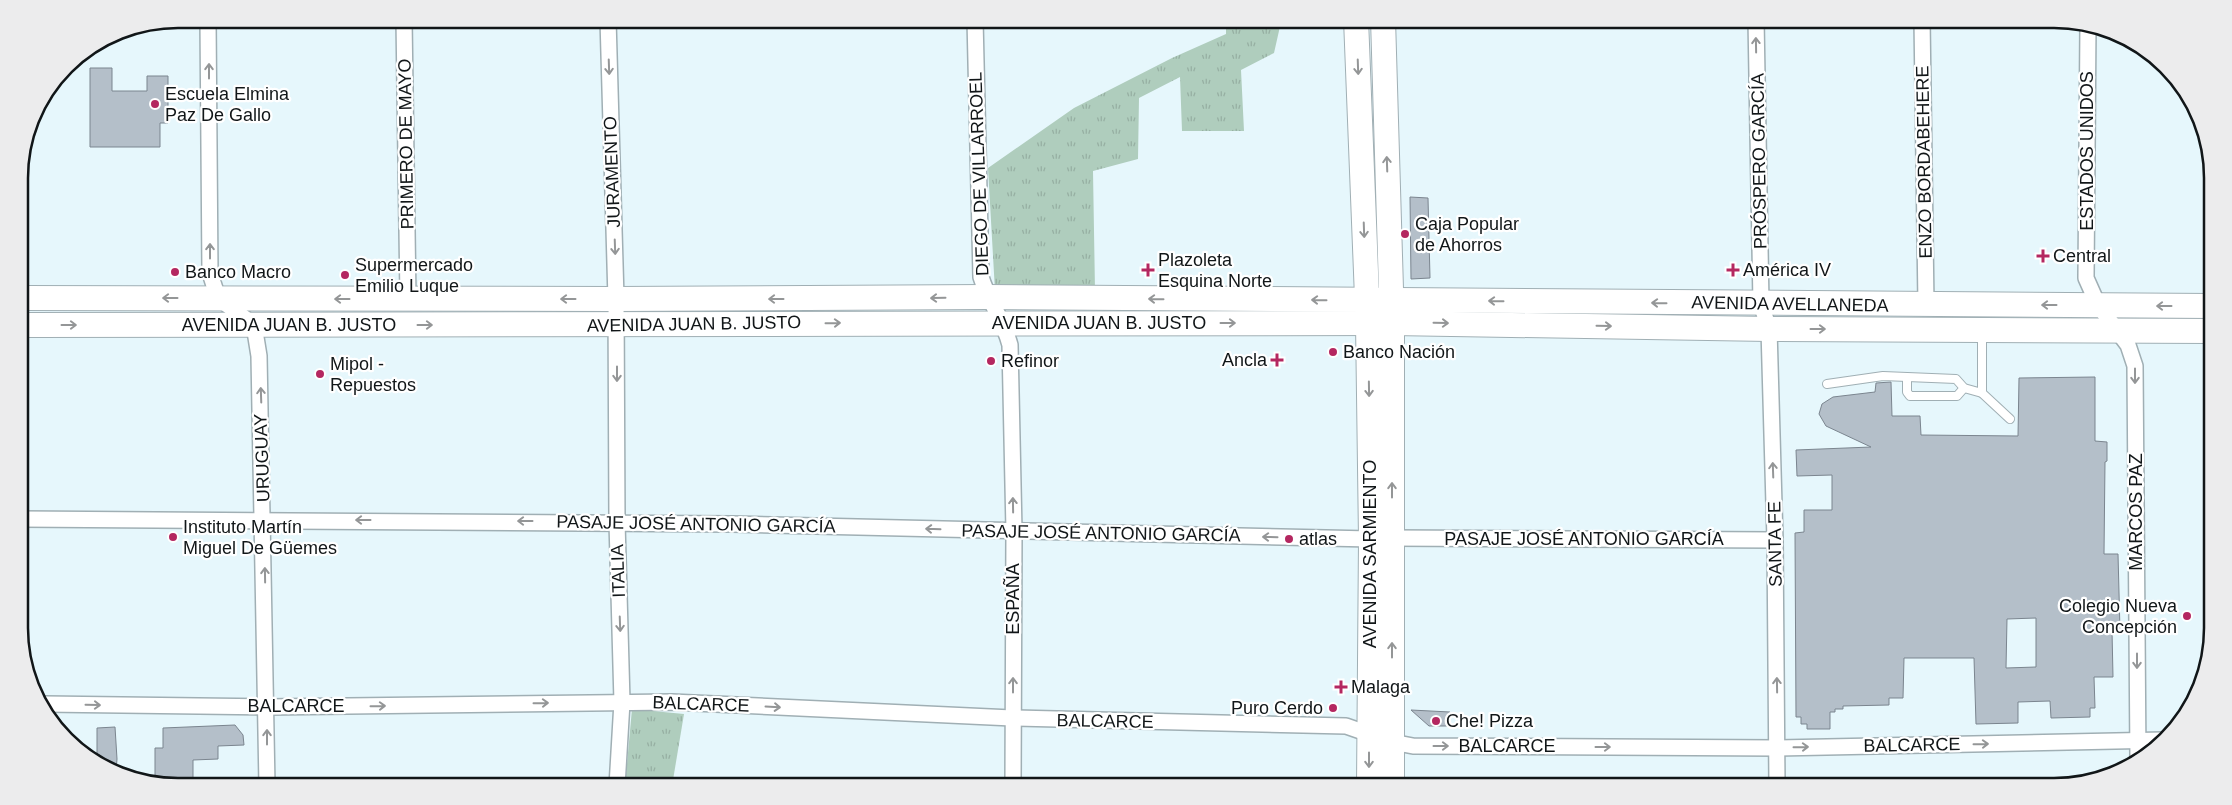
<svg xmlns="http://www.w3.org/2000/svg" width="2232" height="805" font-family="Arial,sans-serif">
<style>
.park{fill:url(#park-tufts)}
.building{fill:#b4bfc9;stroke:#7b858f;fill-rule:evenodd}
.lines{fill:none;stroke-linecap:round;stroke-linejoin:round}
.lane-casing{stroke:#a0afb4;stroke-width:10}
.street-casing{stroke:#a0afb4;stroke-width:18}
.primary-casing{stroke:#a0afb4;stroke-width:26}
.lane{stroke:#fff;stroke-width:8}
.street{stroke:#fff;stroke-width:15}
.primary{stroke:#fff;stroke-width:24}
.oneway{stroke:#949697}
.poi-dot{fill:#b42760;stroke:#fff;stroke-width:2}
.labels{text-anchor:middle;stroke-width:4.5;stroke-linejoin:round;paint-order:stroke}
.poi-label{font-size:18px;fill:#111618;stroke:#fff;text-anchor:start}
.street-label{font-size:18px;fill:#111618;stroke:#fff}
.rim{fill:none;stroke:#111618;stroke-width:2.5}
</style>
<defs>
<pattern id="park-tufts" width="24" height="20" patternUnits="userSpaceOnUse" patternTransform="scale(1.25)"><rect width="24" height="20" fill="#afcdbd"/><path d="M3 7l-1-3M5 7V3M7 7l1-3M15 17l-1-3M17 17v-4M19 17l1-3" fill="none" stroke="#96afa2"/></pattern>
</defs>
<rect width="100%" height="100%" fill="#e6f7fc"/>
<!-- park -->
<g class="park">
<path d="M1226,19h30l25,3 -7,31 -33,17 3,61h-62l-2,-54 -41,21 -1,61 -45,12 2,119 -100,1 -7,-123 86,-60 98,-50 54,-24z"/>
<path d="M632,709l52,5 -12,72h-47z"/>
</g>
<!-- building -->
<g class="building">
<path d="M90,68h22v23h35v-15h21v47h-8v24h-70z"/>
<path d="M1410,197l18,1 2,80 -19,1z"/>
<path d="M2095,377v64l12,1v19l-2,1 -1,92h14l2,77h-8l1,46h-19l1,31h-5v9l-39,1 -1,-17 -32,1v21l-42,1 -2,-66h-70l-1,40h-14v7l-46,1v3h-8v3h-5v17h-23v-5h-6v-7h-5l-1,-184 9,-1v-22h28v-35l-35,1 -1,-26 75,-3 -45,-21 -7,-12 3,-10 11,-7 42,-5 1,-9 15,-1 1,34h28l1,19 97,1 1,-58zM2036,618v49l-30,1 1,-49z"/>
<path d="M1411,710l39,2 -1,14h-20z"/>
<path d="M235,725l8,10 1,10 -26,1v13l-25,1v20h-38v-32h8v-20z"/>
<path d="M115,727l2,32 -1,12 -19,-13v-30z"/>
</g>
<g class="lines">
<!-- lane casing -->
<g class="lane-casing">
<g id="lane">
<path d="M1982,332v61l28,26"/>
<path d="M1907,378v14l3,4h47l7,-8"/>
<path d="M1827,384l56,-8 73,3 8,9 18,5"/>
</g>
</g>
<!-- street casing -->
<g class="street-casing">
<g id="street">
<path d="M208,19l2,254 8,25 36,27 5,31 8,430"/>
<path d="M404,19l4,280"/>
<path d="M608,19l8,280 1,223 5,180 -5,84"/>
<path d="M975,19l6,258c8,26 22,41 29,68l4,186 -1,255"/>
<path d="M1756,19l5,285 8,25 6,211 2,246"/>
<path d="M1922,19l4,286"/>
<path d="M2088,24l-2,254 12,27 30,40 7,21 3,394"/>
<path d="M21,519l711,5 639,15"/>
<path d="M1392,538l383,2"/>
<path d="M45,704l222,3 405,-5 340,16 334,8 46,16 21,4 364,2 386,-8"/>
</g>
</g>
<!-- primary casing -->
<g class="primary-casing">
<g id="primary">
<path d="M1356,19l12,304 3,216 -2,247"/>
<path d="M1383,19l9,304v463"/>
<path d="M20,298l596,1 371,-2 1225,9"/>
<path d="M20,325l1372,-2 377,6 443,2"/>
</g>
</g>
<!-- lane -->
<use href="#lane" class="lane"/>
<!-- street -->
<use href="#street" class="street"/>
<!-- primary -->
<use href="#primary" class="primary"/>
</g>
<!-- one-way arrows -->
<defs><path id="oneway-shaft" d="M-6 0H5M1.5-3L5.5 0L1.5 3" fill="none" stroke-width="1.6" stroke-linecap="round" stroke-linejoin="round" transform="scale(1.25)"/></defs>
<g class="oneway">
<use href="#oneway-shaft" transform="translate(1756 45) rotate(-91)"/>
<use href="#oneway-shaft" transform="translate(609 67) rotate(88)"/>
<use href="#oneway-shaft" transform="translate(1358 67) rotate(88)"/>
<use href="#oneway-shaft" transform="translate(209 71) rotate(-90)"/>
<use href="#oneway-shaft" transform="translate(1387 164) rotate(-92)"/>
<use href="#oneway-shaft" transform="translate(1364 230) rotate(88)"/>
<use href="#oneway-shaft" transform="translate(615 247) rotate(88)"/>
<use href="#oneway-shaft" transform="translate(210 251) rotate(-90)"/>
<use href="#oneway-shaft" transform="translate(170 298) rotate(-180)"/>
<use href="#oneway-shaft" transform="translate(938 298) rotate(179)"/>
<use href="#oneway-shaft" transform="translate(342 299) rotate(-180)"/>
<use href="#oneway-shaft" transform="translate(568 299) rotate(180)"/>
<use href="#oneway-shaft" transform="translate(776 299) rotate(180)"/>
<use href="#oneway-shaft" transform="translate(1156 299) rotate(-179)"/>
<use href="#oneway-shaft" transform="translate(1319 300) rotate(-179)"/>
<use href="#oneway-shaft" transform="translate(1496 301) rotate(-179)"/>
<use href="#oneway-shaft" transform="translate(1659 303) rotate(-179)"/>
<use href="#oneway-shaft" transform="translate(2049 305) rotate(180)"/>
<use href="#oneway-shaft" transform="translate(2164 306) rotate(-180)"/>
<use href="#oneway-shaft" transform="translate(833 323) rotate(-1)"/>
<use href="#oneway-shaft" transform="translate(1228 323)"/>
<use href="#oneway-shaft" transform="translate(1441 323) rotate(1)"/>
<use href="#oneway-shaft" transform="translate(69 325)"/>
<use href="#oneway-shaft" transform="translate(425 325)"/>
<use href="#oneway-shaft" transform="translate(1604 326) rotate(1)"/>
<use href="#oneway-shaft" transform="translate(1818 329)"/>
<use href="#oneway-shaft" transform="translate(617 374) rotate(90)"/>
<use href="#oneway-shaft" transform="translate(2135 376) rotate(90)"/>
<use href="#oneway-shaft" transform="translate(1369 389) rotate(89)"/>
<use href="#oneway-shaft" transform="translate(261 395) rotate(-92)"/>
<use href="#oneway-shaft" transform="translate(1773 470) rotate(-92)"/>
<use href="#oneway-shaft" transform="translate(1392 490) rotate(-90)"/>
<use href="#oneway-shaft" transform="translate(1013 505) rotate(-91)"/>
<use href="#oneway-shaft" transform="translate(363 520) rotate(-180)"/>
<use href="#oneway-shaft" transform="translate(525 521) rotate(-180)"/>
<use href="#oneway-shaft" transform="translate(933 529) rotate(-178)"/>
<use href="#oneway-shaft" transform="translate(1270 537) rotate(-179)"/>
<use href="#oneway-shaft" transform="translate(265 575) rotate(-91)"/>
<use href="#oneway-shaft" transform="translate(620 624) rotate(88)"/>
<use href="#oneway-shaft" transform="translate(1392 650) rotate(-90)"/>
<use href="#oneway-shaft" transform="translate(2137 661) rotate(90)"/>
<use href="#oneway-shaft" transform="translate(1013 685) rotate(-90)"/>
<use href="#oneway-shaft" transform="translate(1777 685) rotate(-91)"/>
<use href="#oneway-shaft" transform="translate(541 703) rotate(-1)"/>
<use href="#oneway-shaft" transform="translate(93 705) rotate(1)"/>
<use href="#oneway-shaft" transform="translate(378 706) rotate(-1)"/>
<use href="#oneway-shaft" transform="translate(773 707) rotate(3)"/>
<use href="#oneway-shaft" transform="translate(267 737) rotate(-90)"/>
<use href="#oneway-shaft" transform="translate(1981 744) rotate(-1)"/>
<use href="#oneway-shaft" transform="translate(1441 746)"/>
<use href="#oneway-shaft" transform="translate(1603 747)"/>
<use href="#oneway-shaft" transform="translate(1801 747) rotate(-1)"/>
<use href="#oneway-shaft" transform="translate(1369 760) rotate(90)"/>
</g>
<!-- markers -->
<g class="poi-dot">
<circle cx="155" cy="104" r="5"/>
<circle cx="1405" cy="234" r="5"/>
<path d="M2040.5 248.5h5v5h5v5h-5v5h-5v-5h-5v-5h5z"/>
<path d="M1145.5 262.5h5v5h5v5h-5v5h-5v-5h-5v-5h5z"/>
<path d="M1730.5 262.5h5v5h5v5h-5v5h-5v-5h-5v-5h5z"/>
<circle cx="175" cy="272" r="5"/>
<circle cx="345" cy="275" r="5"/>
<circle cx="1333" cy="352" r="5"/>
<path d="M1274.5 352.5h5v5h5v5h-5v5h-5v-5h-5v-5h5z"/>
<circle cx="991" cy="361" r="5"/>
<circle cx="320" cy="374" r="5"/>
<circle cx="173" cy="537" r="5"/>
<circle cx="1289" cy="539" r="5"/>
<circle cx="2187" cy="616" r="5"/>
<path d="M1338.5 679.5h5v5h5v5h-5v5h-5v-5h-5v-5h5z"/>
<circle cx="1333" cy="708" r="5"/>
<circle cx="1436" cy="721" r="5"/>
</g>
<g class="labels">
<!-- poi labels -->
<g class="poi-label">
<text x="165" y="100">Escuela Elmina<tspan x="165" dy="21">Paz De Gallo</tspan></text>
<text x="1415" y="230">Caja Popular<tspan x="1415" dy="21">de Ahorros</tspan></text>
<text x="2053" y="262">Central</text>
<text x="1158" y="266">Plazoleta<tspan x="1158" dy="21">Esquina Norte</tspan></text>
<text x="355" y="271">Supermercado<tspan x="355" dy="21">Emilio Luque</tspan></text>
<text x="1743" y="276">América IV</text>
<text x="185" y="278">Banco Macro</text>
<text x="1343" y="358">Banco Nación</text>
<text x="1267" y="366" text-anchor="end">Ancla</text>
<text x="1001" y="367">Refinor</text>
<text x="330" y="370">Mipol -<tspan x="330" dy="21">Repuestos</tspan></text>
<text x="183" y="533">Instituto Martín<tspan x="183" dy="21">Miguel De Güemes</tspan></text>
<text x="1299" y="545">atlas</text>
<text x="2177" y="612" text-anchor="end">Colegio Nueva<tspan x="2177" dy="21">Concepción</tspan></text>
<text x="1351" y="693">Malaga</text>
<text x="1323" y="714" text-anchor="end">Puro Cerdo</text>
<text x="1446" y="727">Che! Pizza</text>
</g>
<!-- street labels -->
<g class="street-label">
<text transform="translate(406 144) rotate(-91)" y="6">PRIMERO DE MAYO</text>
<text transform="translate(2087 151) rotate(-90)" y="6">ESTADOS UNIDOS</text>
<text transform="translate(1759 161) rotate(-91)" y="6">PRÓSPERO GARCÍA</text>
<text transform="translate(1924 162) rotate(-91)" y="6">ENZO BORDABEHERE</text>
<text transform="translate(612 172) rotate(-92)" y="6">JURAMENTO</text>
<text transform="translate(979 174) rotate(-92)" y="6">DIEGO DE VILLARROEL</text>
<text transform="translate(1790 304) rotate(1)" y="6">AVENIDA AVELLANEDA</text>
<text x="1099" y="329">AVENIDA JUAN B. JUSTO</text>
<text transform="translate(694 324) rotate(-1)" y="6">AVENIDA JUAN B. JUSTO</text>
<text x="289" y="331">AVENIDA JUAN B. JUSTO</text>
<text transform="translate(262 458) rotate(-92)" y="6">URUGUAY</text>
<text transform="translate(2136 512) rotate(-90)" y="6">MARCOS PAZ</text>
<text transform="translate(696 524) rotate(1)" y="6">PASAJE JOSÉ ANTONIO GARCÍA</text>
<text transform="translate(1101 533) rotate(1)" y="6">PASAJE JOSÉ ANTONIO GARCÍA</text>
<text x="1584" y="545">PASAJE JOSÉ ANTONIO GARCÍA</text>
<text transform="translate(1775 544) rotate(-91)" y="6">SANTA FE</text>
<text transform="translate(1370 554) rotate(-90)" y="6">AVENIDA SARMIENTO</text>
<text transform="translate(618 571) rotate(-92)" y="6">ITALIA</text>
<text transform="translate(1013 599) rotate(-90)" y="6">ESPAÑA</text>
<text transform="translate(701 704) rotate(2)" y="6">BALCARCE</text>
<text x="296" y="712">BALCARCE</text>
<text transform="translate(1105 721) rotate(1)" y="6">BALCARCE</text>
<text transform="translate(1912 745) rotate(-1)" y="6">BALCARCE</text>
<text x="1507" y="752">BALCARCE</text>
</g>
</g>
<!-- crop -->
<path d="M0 0H2232V805H0ZM178 28H2054A150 150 0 0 1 2204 178V628A150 150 0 0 1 2054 778H178A150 150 0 0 1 28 628V178A150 150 0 0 1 178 28Z" fill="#ececed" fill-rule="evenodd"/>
<path class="rim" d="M178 28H2054A150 150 0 0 1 2204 178V628A150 150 0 0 1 2054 778H178A150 150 0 0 1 28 628V178A150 150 0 0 1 178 28Z"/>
</svg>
